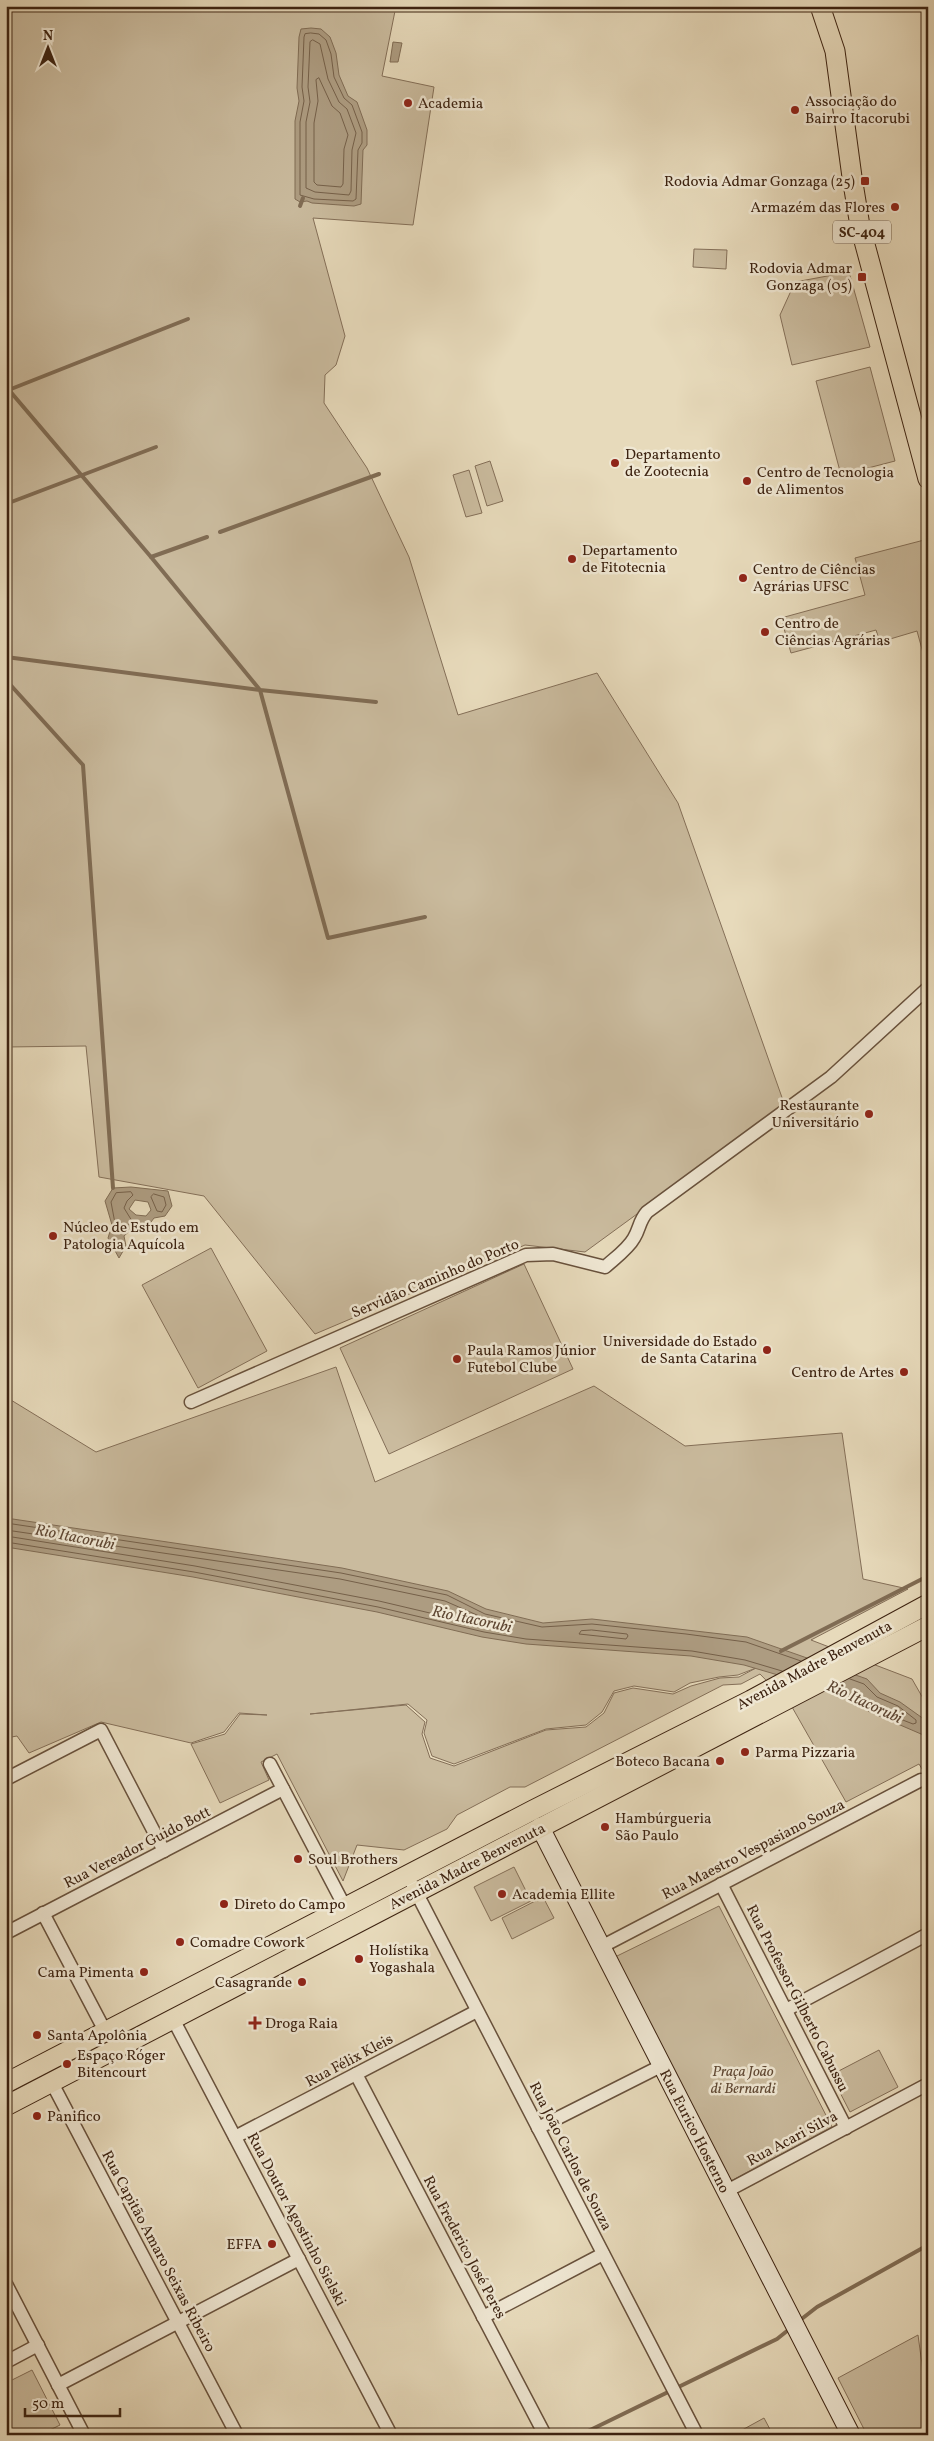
<svg xmlns="http://www.w3.org/2000/svg" width="934" height="2441" font-family="Vollkorn,serif">
<style>
.green{fill:#cabb9e;stroke:#846f58;fill-rule:evenodd}
.water{fill:#ad9c81;stroke:#806c54;fill-rule:evenodd}
.lines{fill:none;stroke-linecap:round;stroke-linejoin:round}
.shore{stroke:#756049;stroke-width:1}
.stream{stroke:#806c54;stroke-width:4}
.street-casing{stroke:#68513c;stroke-width:15}
.secondary-casing{stroke:#3d2311;stroke-width:20}
.primary-casing{stroke:#3d2311;stroke-width:21}
.street{stroke:#efe7d3;stroke-width:12}
.secondary{stroke:#efe7d3;stroke-width:18}
.primary{stroke:#e7dabb;stroke-width:19}
.poi-dot{fill:#8f2418;stroke:#efe7d3;stroke-width:2}
.labels{text-anchor:middle;stroke-width:5;stroke-linejoin:round;paint-order:stroke}
.shield{fill:#efe7d3;stroke:#725e4b;stroke-width:1}
.shield-label{font-size:14px;font-weight:bold;fill:#3d2311}
.poi-label{font-size:15px;fill:#3d2311;stroke:#efe7d3;text-anchor:start}
.street-label{font-size:15px;fill:#3d2311;stroke:#efe7d3}
.park-label{font-size:15px;font-style:italic;fill:#604934;stroke:#efe7d3}
.water-label{font-size:16px;font-style:italic;fill:#5f4733;stroke:#efe7d3}
</style>
<rect width="100%" height="100%" fill="#e7dabb"/>
<filter id="stains"><feTurbulence type="fractalNoise" baseFrequency=".004" numOctaves="4"/><feColorMatrix values="0 0 0 0 .2 0 0 0 0 .09 0 0 0 0 .02 0 0 0 .5 -.17"/></filter>
<radialGradient id="worn" r=".72"><stop offset=".6" stop-color="#630" stop-opacity="0"/><stop offset="1" stop-color="#630" stop-opacity=".3"/></radialGradient>
<!-- green -->
<g class="green">
<path d="M6,6h390l-14,70 52,11 -21,138 -100,-7 32,118 -9,29 -11,10 -1,28 43,65 42,89 49,158 139,-42 81,130 107,303 -200,146 -60,-7 -210,89 -111,-138 -105,-19 -13,-131 -80,1z"/>
<path d="M694,249l33,1 -1,19 -33,-2z"/>
<path d="M849,272l21,75 -78,18 -12,-50 15,-33z"/>
<path d="M870,367l25,94 -54,14 -25,-94z"/>
<path d="M490,461l13,40 -16,5 -12,-40z"/>
<path d="M469,470l13,43 -16,4 -13,-42z"/>
<path d="M928,539v132l-11,-40 -37,11 -4,-12 -85,23 -10,-35 84,-23 -10,-37z"/>
<path d="M211,1248l56,103 -69,37 -56,-103z"/>
<path d="M524,1264l49,105 -184,85 -49,-106z"/>
<path d="M336,1367l39,115 219,-96 91,60 157,-13 21,146 45,10 -97,51 39,15 78,-41v6l-71,38 55,21 16,28v72l-9,-15 -73,38 -54,-95 -32,-33 -19,10 -18,1 -198,102h-15l-53,28 -10,14 -43,21 -47,-5 -14,36 -66,-127 -16,8 8,18 -49,23 -29,-59 34,-10 15,-20 27,1 -28,-2 -15,19 -33,11 -90,-21 -72,31 -12,-17 -11,2v-341l90,55zM756,1668l-17,9 -19,1 -29,8 -18,8 -40,-6 -19,5 -10,20 -18,14 -40,3 -92,36 -24,-8 -8,-24 3,-12 -19,-17 -96,9 98,-10 19,16 -3,13 8,23 22,8 92,-35 40,-4 16,-13 12,-21 20,-5 40,6 16,-9 29,-6 19,-2z"/>
<path d="M514,1867l17,34 -40,20 -17,-34z"/>
<path d="M543,1897l11,21 -42,21 -10,-21z"/>
<path d="M719,1906l113,221 -103,55 -114,-225z"/>
<path d="M879,2050l19,37 -48,25 -19,-37z"/>
<path d="M918,2335l10,73v27h-61l-29,-57z"/>
<path d="M32,2370l28,55 -20,10h-28l-6,-12v-40z"/>
<path d="M764,2418l9,17h-40z"/>
</g>
<!-- water -->
<g class="water">
<path d="M311,28l10,1 9,8 6,16 3,22 9,21 9,6 10,28v15l-4,5 -2,54 -7,2 -42,-3 -5,-2 -7,1 -5,-3v-78l4,-20 -2,-13 2,-51 2,-8z"/>
<path d="M393,42l9,1 -4,19h-8z"/>
<path d="M131,1187l37,4 4,15 -7,10 -11,2 -6,8 -12,-1 -12,11 2,10 -7,12 -11,-20 4,-13 -7,-24 8,-13zM135,1200l13,2 3,8 -5,6 -10,-1 -7,-6z"/>
<path d="M6,1518l336,50 106,23 38,18 57,14 49,-4 155,18 120,42 13,14 20,9 28,20v15l-58,-25 -31,-19 -95,-28 -53,-9 -165,-12 -44,-7 -105,-25 -184,-35 -187,-30z"/>
</g>
<g class="lines">
<!-- shore -->
<g class="shore">
<path d="M311,33l8,1 7,6 5,14 3,23 10,21 8,7 10,27v11l-4,7 -2,49 -3,2 -39,-2 -14,-4v-73l4,-21 -2,-14 2,-50 1,-3z"/>
<path d="M313,40l7,4 8,35 11,23 8,7 9,24 -4,17 -1,41 -2,4 -34,-3 -9,-4v-66l4,-20 -2,-15 2,-45z"/>
<path d="M319,78l13,28 8,7 8,22 -4,14 -1,35 -2,3 -24,-2 -3,-3v-59l4,-22 -2,-21z"/>
<path d="M131,1192l2,3 -6,6 -3,7 8,13 -15,13 -6,-32 5,-9z"/>
<path d="M154,1194l10,3 2,8 -4,7 -5,-1 -6,-14z"/>
<path d="M6,1523l335,50 106,22 38,19 57,13 50,-3 94,10 60,8 55,19"/>
<path d="M6,1530l334,49 105,22 48,21 1,3 -2,2 -7,-1 -106,-25 -184,-35 -189,-30"/>
<path d="M6,1542l188,30 184,35 106,25 42,7 166,12 53,9 37,11"/>
<path d="M592,1630l35,4 1,2 -2,3 -47,-5 2,-3z"/>
<path d="M835,1687l25,12 12,9 41,16 3,-1v-3l-18,-14 -21,-9 -13,-13 -14,-5"/>
</g>
<!-- stream -->
<g class="stream">
<path d="M300,206l3,-8"/>
<path d="M9,390l142,167 56,-20"/>
<path d="M6,391l182,-72"/>
<path d="M6,504l150,-57"/>
<path d="M220,532l159,-58"/>
<path d="M151,557l109,133 116,12"/>
<path d="M6,657l254,33 68,248 97,-21"/>
<path d="M6,680l77,85 30,423"/>
<path d="M781,1651l147,-75"/>
<path d="M799,2321l18,-14 111,-62"/>
<path d="M580,2435l197,-96 15,-12"/>
</g>
<!-- street casing -->
<g class="street-casing">
<g id="street">
<path d="M191,1402l335,-147 27,-1 52,13c10,-9 23,-18 29,-29 6,-10 5,-17 13,-26l184,-135 97,-89"/>
<path d="M270,1764l75,143"/>
<path d="M6,1779l95,-49 63,121"/>
<path d="M721,1884l125,244"/>
<path d="M413,1886l284,549"/>
<path d="M43,1913l62,118"/>
<path d="M6,1933l277,-144"/>
<path d="M601,1947l320,-167"/>
<path d="M786,2010l142,-76"/>
<path d="M173,2019l218,416"/>
<path d="M356,2074l189,361"/>
<path d="M52,2083l185,352"/>
<path d="M538,2128l123,-62"/>
<path d="M235,2137l242,-126"/>
<path d="M725,2192l203,-108"/>
<path d="M6,2284l78,151"/>
<path d="M483,2317l120,-63"/>
<path d="M6,2362l32,-17"/>
<path d="M58,2385l241,-126"/>
</g>
</g>
<!-- secondary casing -->
<g class="secondary-casing">
<path id="secondary" d="M540,1827l311,608"/>
</g>
<!-- primary casing -->
<g class="primary-casing">
<g id="primary">
<path d="M820,6l15,45 17,126 8,49 68,253"/>
<path d="M6,2083l527,-273 218,-110 177,-96"/>
<path d="M6,2106l922,-480"/>
</g>
</g>
<!-- street -->
<use href="#street" class="street"/>
<!-- secondary -->
<use href="#secondary" class="secondary"/>
<!-- primary -->
<use href="#primary" class="primary"/>
</g>
<!-- markers -->
<g class="poi-dot">
<circle cx="408" cy="103" r="5"/>
<circle cx="795" cy="110" r="5"/>
<rect x="860" y="176" width="10" height="10" rx="2.5"/>
<circle cx="895" cy="207" r="5"/>
<rect x="857" y="272" width="10" height="10" rx="2.5"/>
<circle cx="615" cy="463" r="5"/>
<circle cx="747" cy="481" r="5"/>
<circle cx="572" cy="559" r="5"/>
<circle cx="743" cy="578" r="5"/>
<circle cx="765" cy="632" r="5"/>
<circle cx="869" cy="1114" r="5"/>
<circle cx="53" cy="1236" r="5"/>
<circle cx="767" cy="1350" r="5"/>
<circle cx="457" cy="1359" r="5"/>
<circle cx="904" cy="1372" r="5"/>
<circle cx="745" cy="1752" r="5"/>
<circle cx="720" cy="1761" r="5"/>
<circle cx="605" cy="1827" r="5"/>
<circle cx="298" cy="1859" r="5"/>
<circle cx="502" cy="1894" r="5"/>
<circle cx="224" cy="1904" r="5"/>
<circle cx="180" cy="1942" r="5"/>
<circle cx="359" cy="1959" r="5"/>
<circle cx="144" cy="1972" r="5"/>
<circle cx="302" cy="1982" r="5"/>
<path d="M252.5 2015.5h5v5h5v5h-5v5h-5v-5h-5v-5h5z"/>
<circle cx="37" cy="2035" r="5"/>
<circle cx="67" cy="2064" r="5"/>
<circle cx="37" cy="2116" r="5"/>
<circle cx="272" cy="2244" r="5"/>
</g>
<g class="labels">
<!-- shield labels -->
<rect class="shield" x="833" y="220.5" width="58" height="23" rx="4"/>
<g class="shield-label">
<text x="862" y="237">SC-404</text>
</g>
<!-- poi labels -->
<g class="poi-label">
<text x="805" y="106">Associação do<tspan x="805" dy="17">Bairro Itacorubi</tspan></text>
<text x="418" y="108">Academia</text>
<text x="855" y="186" text-anchor="end">Rodovia Admar Gonzaga (25)</text>
<text x="885" y="212" text-anchor="end">Armazém das Flores</text>
<text x="852" y="273" text-anchor="end">Rodovia Admar<tspan x="852" dy="17">Gonzaga (05)</tspan></text>
<text x="625" y="459">Departamento<tspan x="625" dy="17">de Zootecnia</tspan></text>
<text x="757" y="477">Centro de Tecnologia<tspan x="757" dy="17">de Alimentos</tspan></text>
<text x="582" y="555">Departamento<tspan x="582" dy="17">de Fitotecnia</tspan></text>
<text x="753" y="574">Centro de Ciências<tspan x="753" dy="17">Agrárias UFSC</tspan></text>
<text x="775" y="628">Centro de<tspan x="775" dy="17">Ciências Agrárias</tspan></text>
<text x="859" y="1110" text-anchor="end">Restaurante<tspan x="859" dy="17">Universitário</tspan></text>
<text x="63" y="1232">Núcleo de Estudo em<tspan x="63" dy="17">Patologia Aquícola</tspan></text>
<text x="757" y="1346" text-anchor="end">Universidade do Estado<tspan x="757" dy="17">de Santa Catarina</tspan></text>
<text x="467" y="1355">Paula Ramos Júnior<tspan x="467" dy="17">Futebol Clube</tspan></text>
<text x="894" y="1377" text-anchor="end">Centro de Artes</text>
<text x="755" y="1757">Parma Pizzaria</text>
<text x="710" y="1766" text-anchor="end">Boteco Bacana</text>
<text x="615" y="1823">Hambúrgueria<tspan x="615" dy="17">São Paulo</tspan></text>
<text x="308" y="1864">Soul Brothers</text>
<text x="512" y="1899">Academia Ellite</text>
<text x="234" y="1909">Direto do Campo</text>
<text x="190" y="1947">Comadre Cowork</text>
<text x="369" y="1955">Holístika<tspan x="369" dy="17">Yogashala</tspan></text>
<text x="134" y="1977" text-anchor="end">Cama Pimenta</text>
<text x="292" y="1987" text-anchor="end">Casagrande</text>
<text x="265" y="2028">Droga Raia</text>
<text x="47" y="2040">Santa Apolônia</text>
<text x="77" y="2060">Espaço Róger<tspan x="77" dy="17">Bitencourt</tspan></text>
<text x="47" y="2121">Panifico</text>
<text x="262" y="2249" text-anchor="end">EFFA</text>
</g>
<!-- street labels -->
<g class="street-label">
<text transform="translate(435 1278) rotate(-23)" y="5">Servidão Caminho do Porto</text>
<text transform="translate(814 1665) rotate(-28)" y="5">Avenida Madre Benvenuta</text>
<text transform="translate(137 1847) rotate(-27)" y="5">Rua Vereador Guido Bott</text>
<text transform="translate(753 1849) rotate(-27)" y="5">Rua Maestro Vespasiano Souza</text>
<text transform="translate(467 1866) rotate(-27)" y="5">Avenida Madre Benvenuta</text>
<text transform="translate(798 1998) rotate(63)" y="5">Rua Professor Gilberto Cabussu</text>
<text transform="translate(349 2060) rotate(-28)" y="5">Rua Félix Kleis</text>
<text transform="translate(695 2131) rotate(63)" y="5">Rua Eurico Hosterno</text>
<text transform="translate(792 2138) rotate(-28)" y="5">Rua Acari Silva</text>
<text transform="translate(571 2156) rotate(63)" y="5">Rua João Carlos de Souza</text>
<text transform="translate(297 2219) rotate(62)" y="5">Rua Doutor Agostinho Sielski</text>
<text transform="translate(465 2247) rotate(62)" y="5">Rua Frederico José Peres</text>
<text transform="translate(159 2251) rotate(62)" y="5">Rua Capitão Amaro Seixas Ribeiro</text>
</g>
<!-- park labels -->
<g class="park-label">
<text x="743" y="2076">Praça João<tspan x="743" dy="17">di Bernardi</tspan></text>
</g>
<!-- water labels -->
<g class="water-label">
<text transform="translate(75 1536) rotate(11)" y="6">Rio Itacorubi</text>
<text transform="translate(472 1618) rotate(12)" y="6">Rio Itacorubi</text>
<text transform="translate(865 1701) rotate(25)" y="6">Rio Itacorubi</text>
</g>
</g>
<!-- margin -->
<rect width="934" height="2441" fill="none" stroke="#e7dabb" stroke-width="25"/>
<rect x="8" y="8" width="919" height="2426" fill="none" stroke="#3d2311" stroke-width="2.5"/>
<rect x="12" y="12" width="909" height="2416" fill="none" stroke="#3d2311"/>
<!-- north arrow -->
<g transform="translate(48 48)" stroke="#efe7d3" stroke-width="4" paint-order="stroke">
<path d="M0-4L9 19L0 12L-9 19Z" fill="#3d2311"/>
<text y="-8" font-size="14" font-weight="bold" text-anchor="middle" fill="#3d2311">N</text>
</g>
<!-- scale -->
<path d="M25 2408v8h95v-8" fill="none" stroke="#3d2311" stroke-width="2.5"/>
<text x="32" y="2408" font-size="15" fill="#3d2311" stroke="#efe7d3" stroke-width="4" paint-order="stroke">50 m</text>
<rect width="100%" height="100%" filter="url(#stains)"/>
<rect width="100%" height="100%" fill="url(#worn)"/>
</svg>
